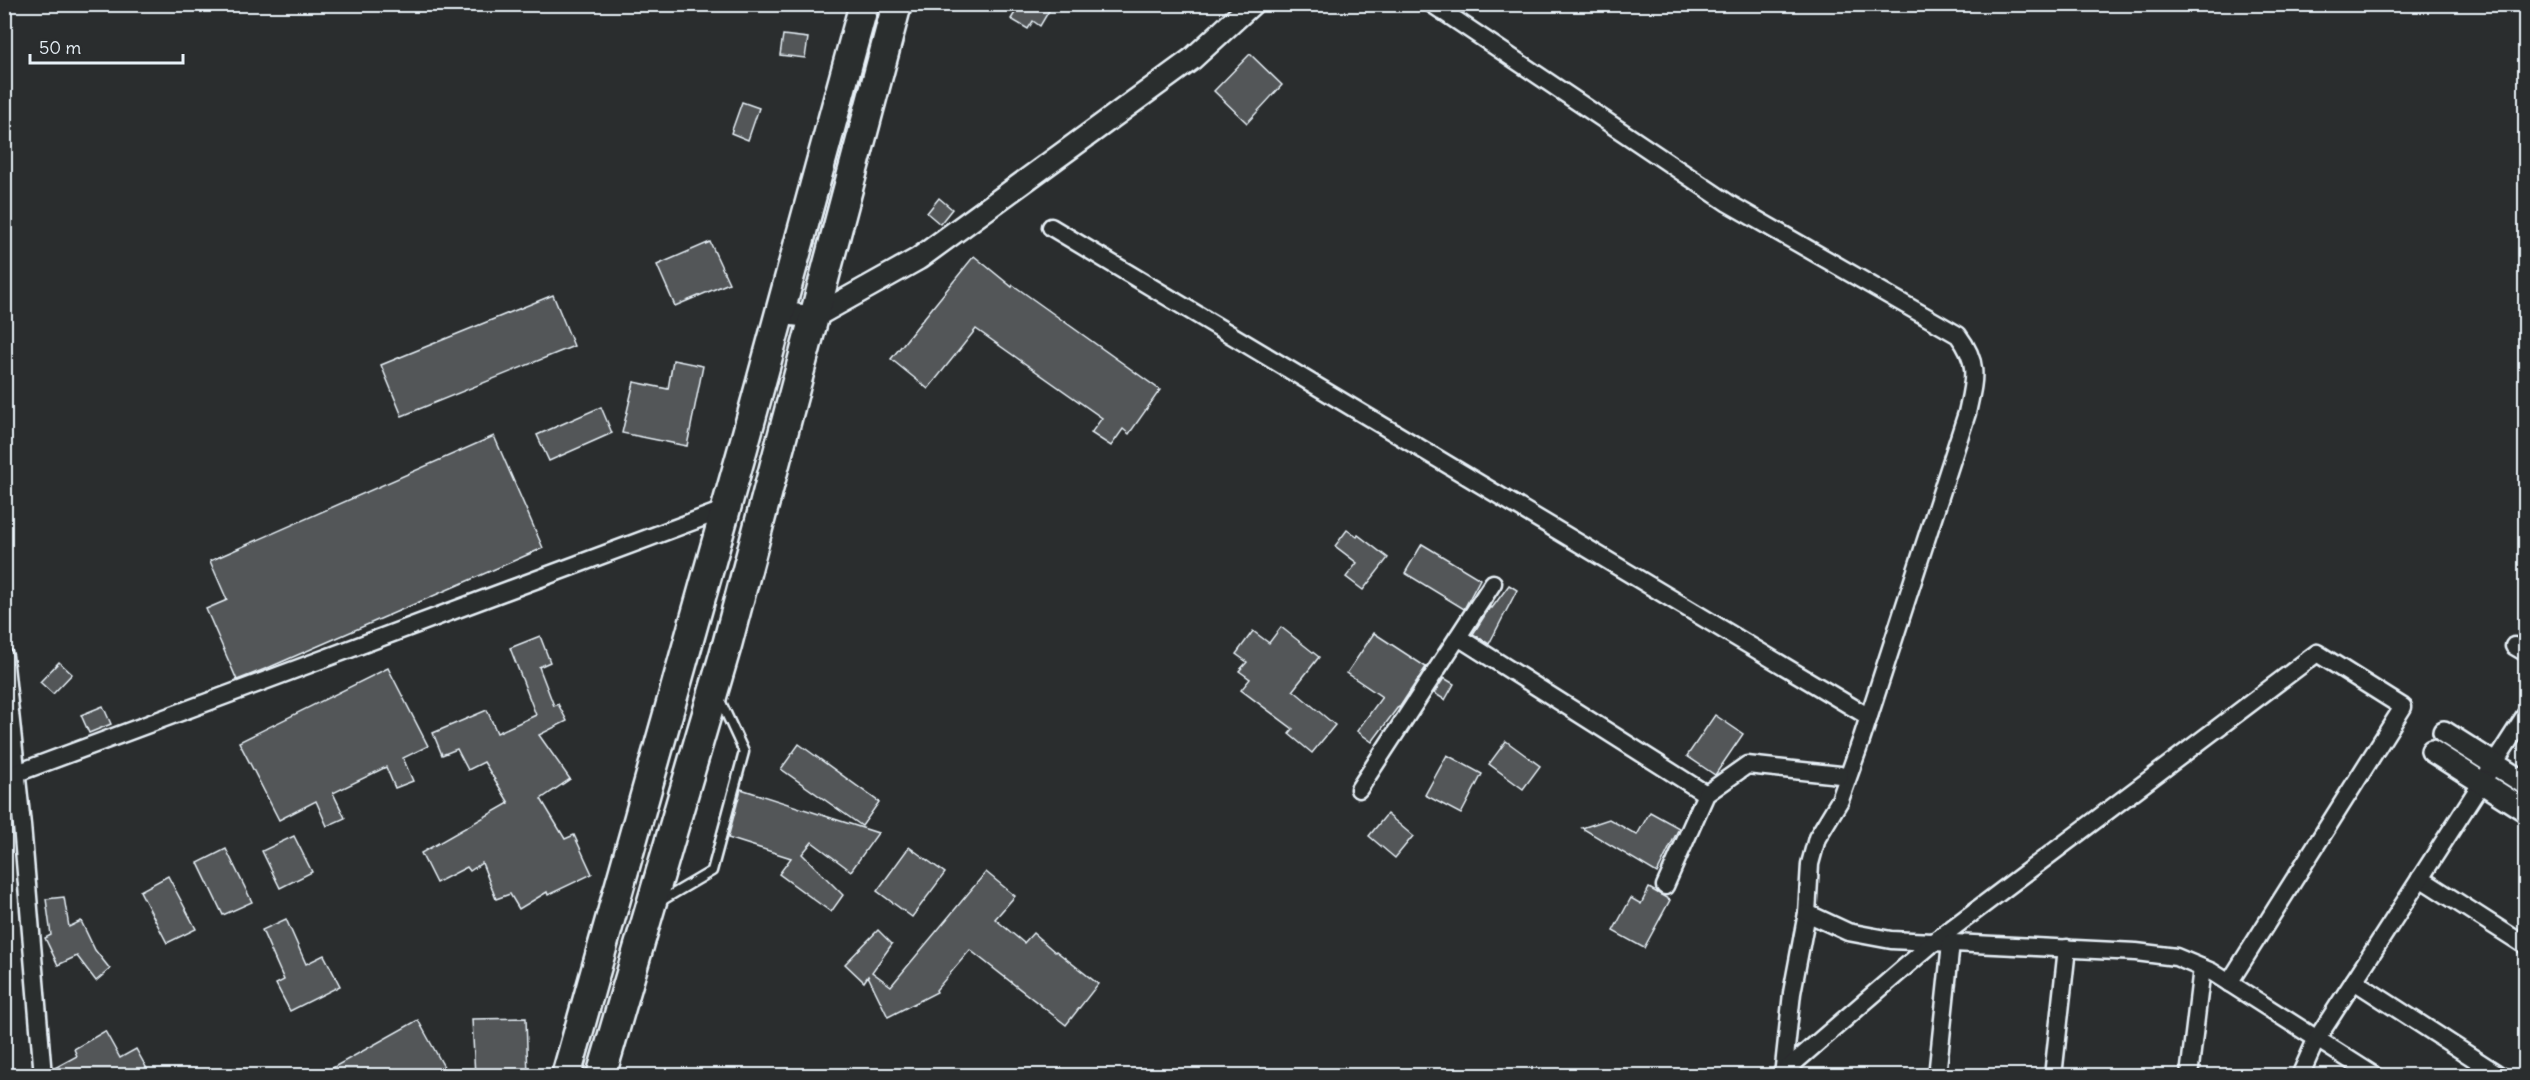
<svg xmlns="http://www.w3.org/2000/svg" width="2530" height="1080" font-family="Delius,sans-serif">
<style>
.building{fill:#535759;stroke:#e8f1f8;stroke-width:1.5}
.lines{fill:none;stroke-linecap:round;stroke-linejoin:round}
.service-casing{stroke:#e8f1f8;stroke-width:13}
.minor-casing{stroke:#e8f1f8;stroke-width:21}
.tertiary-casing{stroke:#e8f1f8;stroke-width:26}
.trunk-casing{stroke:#e8f1f8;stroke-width:33}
.service{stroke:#2a2d2e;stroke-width:8}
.minor{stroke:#2a2d2e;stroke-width:16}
.tertiary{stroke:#2a2d2e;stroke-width:21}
.trunk{stroke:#2a2d2e;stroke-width:28}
</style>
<rect width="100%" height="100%" fill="#2a2d2e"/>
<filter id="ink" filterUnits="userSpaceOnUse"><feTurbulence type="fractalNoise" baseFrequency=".0167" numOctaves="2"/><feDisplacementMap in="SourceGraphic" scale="12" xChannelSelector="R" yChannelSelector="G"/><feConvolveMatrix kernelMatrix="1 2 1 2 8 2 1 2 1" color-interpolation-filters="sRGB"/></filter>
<g filter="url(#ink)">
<!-- building -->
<g class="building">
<path d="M1004,4h49l-13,22 -7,-5 -5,8 -17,-10 5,-8z"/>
<path d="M783,35l25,3 -3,20 -25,-3z"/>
<path d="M1250,54l32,31 -35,38 -33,-32z"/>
<path d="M742,102l17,6 -11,32 -17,-7z"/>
<path d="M939,198l13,11 -12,15 -13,-11z"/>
<path d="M710,242l19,41 -54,23 -18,-41z"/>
<path d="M974,256l38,31 1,-2 147,105 -31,44 -6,-5 -12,17 -20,-13 11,-15 -126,-89 -48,60 -37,-30z"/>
<path d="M553,295l21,51 -172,70 -21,-51z"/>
<path d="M673,360l30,6 -16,80 -65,-13 12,-51 34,7z"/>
<path d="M601,407l11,26 -63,28 -12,-26z"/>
<path d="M494,436l49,112 -273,119 -33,13 -31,-71 21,-9 -17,-39z"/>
<path d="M1347,530l10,7 1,-2 30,23 -25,32 -17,-13 11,-14 -22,-17z"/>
<path d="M1422,544l58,35 -16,30 -59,-36z"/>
<path d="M1509,585l8,5 -28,54 -16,-10 17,-27 2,1z"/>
<path d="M1281,627l38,30 -26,33 42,35 -23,28 -23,-19 4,-5 -52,-39 9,-11 -11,-8 8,-9 -11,-8 17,-23 16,12z"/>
<path d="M1374,633l52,34 -27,41 -1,-1 -26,35 -15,-11 25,-34 -35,-24z"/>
<path d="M540,636l10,26 -11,5 15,39 4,-2 9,17 -28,14 31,44 -29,20 24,40 9,-4 18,39 -44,21 -1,-3 -28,17 -9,-15 -14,5 -14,-36 -12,8 -3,-4 -31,16 -15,-30 88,-50 -25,-41 -16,8 -11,-21 -15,6 -9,-22 54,-23 10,23 39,-18 -26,-67z"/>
<path d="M59,662l13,12 -19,20 -13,-12z"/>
<path d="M388,668l40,78 -25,12 10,23 -18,7 -9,-21 -53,26 12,25 -18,8 -11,-25 -37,19 -40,-78z"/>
<path d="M1444,678l10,6 -9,16 -11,-7z"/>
<path d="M103,706l8,18 -22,9 -8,-18z"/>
<path d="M1715,715l28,19 -28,41 -28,-19z"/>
<path d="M1506,741l34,25 -17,23 -34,-25z"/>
<path d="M799,744l80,58 -17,24 -81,-57z"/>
<path d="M1447,755l35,19 -21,40 -36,-19z"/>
<path d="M741,789l137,44 -27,38 -39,-29 -10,12 41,41 -12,17 -52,-38 12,-16 -63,-20z"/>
<path d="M1650,812l29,16 -22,45 -75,-45 27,-9 28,16z"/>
<path d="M1387,814l26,22 -18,22 -26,-22z"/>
<path d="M294,836l18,36 -32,16 -18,-37z"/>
<path d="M909,847l36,26 -33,44 -35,-26z"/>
<path d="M226,849l26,53 -29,13 -25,-52z"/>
<path d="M986,872l29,24 -20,23 29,24 9,-10 22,19 1,-1 42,33 -32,41 -96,-75 -34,40 1,2 -49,25 -20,-41 -4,6 -19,-18 33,-34 14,14 -20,28 19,14z"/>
<path d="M168,876l28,53 -29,14 -27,-52z"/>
<path d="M1649,888l21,12 -26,48 -31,-17 18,-33 10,6z"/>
<path d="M64,897l5,30 12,-6 14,29 15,19 -14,12 -19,-25 -19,9 -13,-27 6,-3 -5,-36z"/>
<path d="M286,919l20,45 18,-9 16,31 -50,25 -14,-27 8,-4 -22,-50z"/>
<path d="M526,1018l2,58h-53l-3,-57z"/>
<path d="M418,1020l31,56h-131z"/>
<path d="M105,1031l15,27 16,-9 15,27h-98v-7l24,-13 -3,-7z"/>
</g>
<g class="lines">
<!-- service casing -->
<g class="service-casing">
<path id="service" d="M661,901l51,-30 32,-119 -25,-54"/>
</g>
<!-- minor casing -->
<g class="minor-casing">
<g id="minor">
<path d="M1432,4l296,199 230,132c22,29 16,45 9,78l-105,325 -22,62 -23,38 -7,26 -3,49 -15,80 -9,83"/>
<path d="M1051,227l818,490"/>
<path d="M1458,637l248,157"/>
<path d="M2514,646l12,7"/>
<path d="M4,656l18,169 21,251"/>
<path d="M17,773l709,-264"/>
<path d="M1359,789l134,-206"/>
<path d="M2420,878l106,68"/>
<path d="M1665,886l41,-92 41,-29 93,10"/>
<path d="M1807,913l41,19 43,8 245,12 40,5 36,15 163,104"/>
<path d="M2354,981l147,95"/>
<path d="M1780,1075l154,-133 383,-289 86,54 -174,276"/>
<path d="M1937,1076l14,-133"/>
<path d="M2053,1076l14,-128"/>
<path d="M2189,1076l13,-108"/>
<path d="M2300,1076l16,-36 210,-326"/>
</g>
</g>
<!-- tertiary casing -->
<g class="tertiary-casing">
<g id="tertiary">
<path d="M780,313l34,4 104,-58 274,-200 60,-55"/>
<path d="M2444,732l82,52"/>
<path d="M2432,751l94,60"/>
</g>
</g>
<!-- trunk casing -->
<g class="trunk-casing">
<g id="trunk">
<path d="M566,1076l177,-628 121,-444"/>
<path d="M601,1076l126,-431 170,-641"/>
</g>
</g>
<!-- service -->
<use href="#service" class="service"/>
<!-- minor -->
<use href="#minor" class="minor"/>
<!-- tertiary -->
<use href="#tertiary" class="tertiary"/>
<!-- trunk -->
<use href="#trunk" class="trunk"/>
</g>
</g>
<!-- margin -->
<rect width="2530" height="1080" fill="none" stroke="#2a2d2e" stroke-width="24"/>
<rect x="12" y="12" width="2506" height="1056" fill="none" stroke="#e8f1f8" stroke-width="2" filter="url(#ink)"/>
<!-- scale -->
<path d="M30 54v9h153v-9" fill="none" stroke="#e8f1f8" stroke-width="3"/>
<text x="39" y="54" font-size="18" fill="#e8f1f8" stroke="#2a2d2e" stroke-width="4.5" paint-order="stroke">50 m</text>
</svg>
